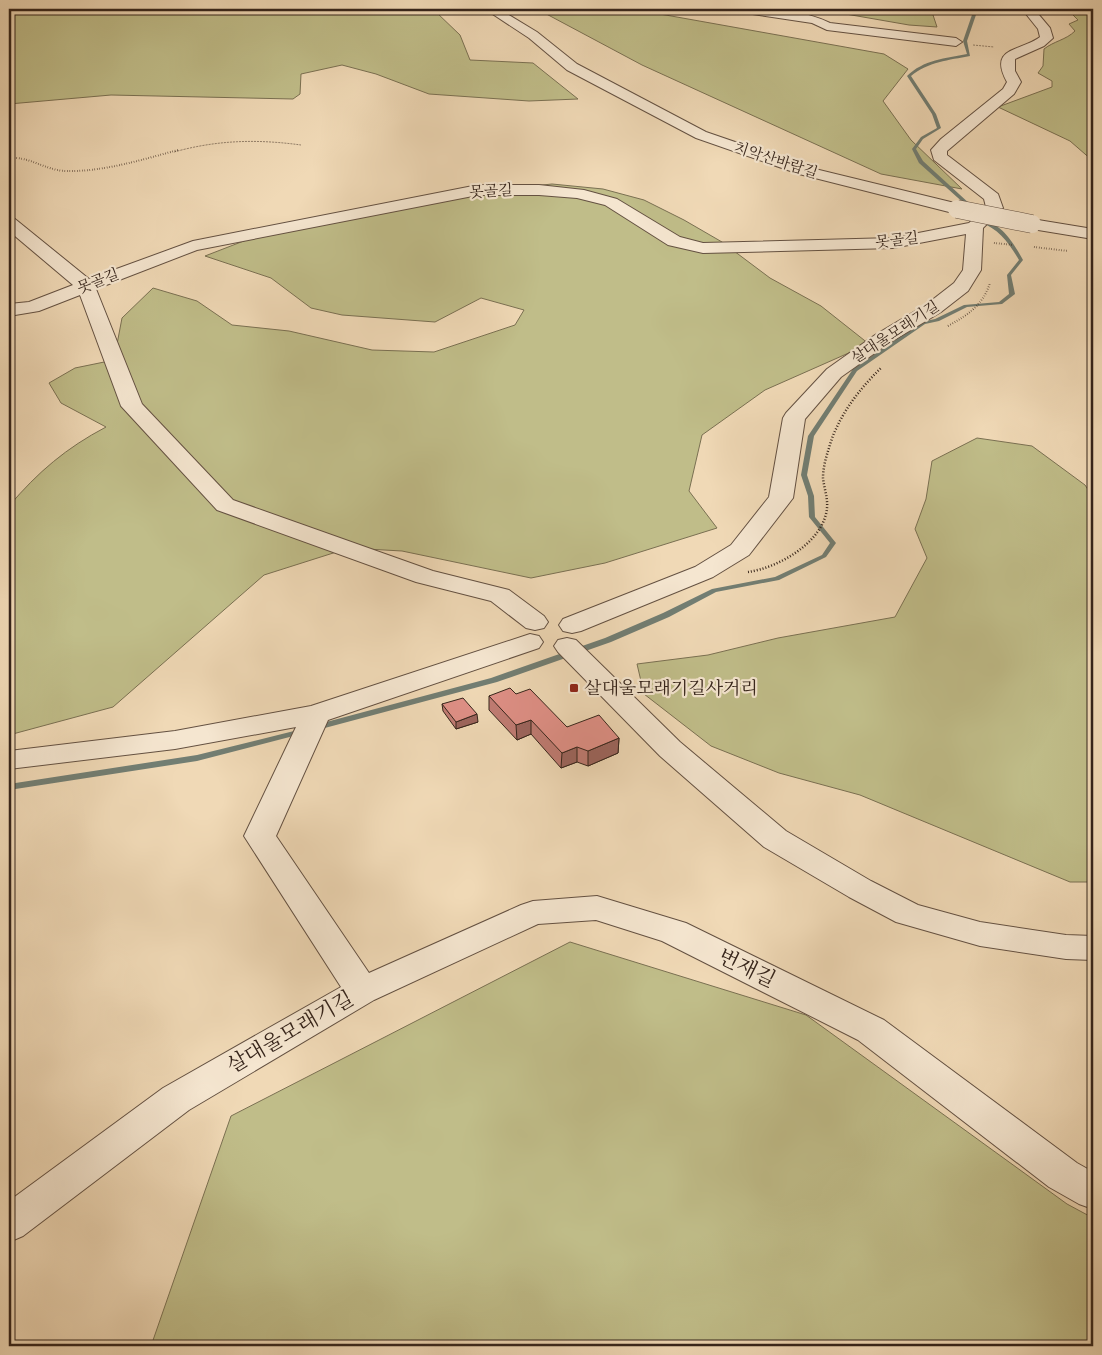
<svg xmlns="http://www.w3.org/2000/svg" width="1102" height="1355" font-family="Alegreya,'Noto Serif KR',serif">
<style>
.green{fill:#c0bd89;stroke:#7a7052}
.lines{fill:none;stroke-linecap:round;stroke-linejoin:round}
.stream{fill:#727e73;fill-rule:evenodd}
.minor-casing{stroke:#645142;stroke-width:2}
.path-far2{stroke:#35241b;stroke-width:1;stroke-dasharray:0.5 1;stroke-linecap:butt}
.path-far1{stroke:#35241b;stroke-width:2;stroke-dasharray:0.5 2;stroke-linecap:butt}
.path{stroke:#35241b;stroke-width:2.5;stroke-dasharray:1 2;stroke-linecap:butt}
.minor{fill:#f5e6d0;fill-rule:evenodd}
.minor-bridge-casing{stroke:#645142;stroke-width:19;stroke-linecap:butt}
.minor-bridge{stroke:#f5e6d0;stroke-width:18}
.wall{fill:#c17c74;stroke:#35241b}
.shaded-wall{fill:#9d655e;stroke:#35241b}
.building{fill:#e09087;stroke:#35241b}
.poi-dot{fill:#8f2418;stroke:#f5e6d0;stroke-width:2}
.labels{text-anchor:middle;stroke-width:4.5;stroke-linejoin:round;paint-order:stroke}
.far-street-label{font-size:15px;fill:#35241b;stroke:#f5e6d0}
.poi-label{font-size:18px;fill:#35241b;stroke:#f5e6d0;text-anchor:start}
.near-street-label{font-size:21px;fill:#35241b;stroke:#f5e6d0}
</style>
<rect width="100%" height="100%" fill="#f0d9b6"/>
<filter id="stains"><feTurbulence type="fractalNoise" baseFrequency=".004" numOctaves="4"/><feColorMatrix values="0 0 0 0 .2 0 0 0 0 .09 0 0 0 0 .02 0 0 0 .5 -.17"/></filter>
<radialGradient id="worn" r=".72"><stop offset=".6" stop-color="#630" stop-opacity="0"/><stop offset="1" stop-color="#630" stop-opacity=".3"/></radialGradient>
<!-- green -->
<g class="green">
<path d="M9,9h405l22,3 24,23 10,25 63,3 45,36 -49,2 -100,-7 -53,-20 -34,-9 -41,9 -1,20 -7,5 -182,-4 -102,9z"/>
<path d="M537,9h95l252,45 24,15 -25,32 28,39 51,49 -81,-15 -239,-109z"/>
<path d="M817,9h114l6,18 -28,-2z"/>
<path d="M1070,12h23v149l-23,-20 -72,-34 54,-20v-6l-14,-8 5,-7 1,-17c10,-8 22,-9 31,-18l-6,-7 9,-4z"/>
<path d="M552,184l51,5 41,11 40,20 38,22 48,36 51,28 48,38 -104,46 -63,45 -13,56 28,37 -112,35 -74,15 -129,-27 -53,-3 -85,27 -151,132 -104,28v-229c29,-34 57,-58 97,-79l-45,-24 -12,-20 26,-15 39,-8 8,-42 31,-30 44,13 35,24 57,6 83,19 62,2 81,-27 9,-15 -43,-12 -46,24 -93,-7 -31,-7 -40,-30 -66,-22 49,-19 241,-47z"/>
<path d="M977,438l55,8 53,39 8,12v385h-23l-210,-87 -81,-22 -68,-27 -67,-52 -7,-30 71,-9 70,-17 117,-21 32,-59 -12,-29 11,-30 6,-38z"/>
<path d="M570,942l236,73 261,189 26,14v128h-942l80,-230z"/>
</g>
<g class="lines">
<!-- stream -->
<g class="stream">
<path d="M974,9h4l-11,32 3,15c-21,4 -42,6 -59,20l25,38 5,14 -18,11 -7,10 7,12 48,44 -1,5 -2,1 -2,-1 1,-4 -48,-43 -7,-14 9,-12 16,-9 -5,-14 -25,-38c16,-16 39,-18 60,-22l-4,-13z"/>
<path d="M980,220c21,1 34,24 43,40l-12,15 4,19 -13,10 -35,3 -28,14 -14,3 -68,47 -43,65 -7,39 7,21 1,21 21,26 -10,14 -47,23 -63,12 -47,25 -58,25 -114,40 -176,47h-6l-1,-2 1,-2 176,-47 114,-40 58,-25 49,-24 63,-12 47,-22 8,-12 -21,-26 -1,-21 -7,-21 7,-39 45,-67 68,-47 14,-3 29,-14 35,-3 10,-8 -2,-19 12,-15c-10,-17 -20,-31 -39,-38z"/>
<path d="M302,729h3l1,2 -1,2 -108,28 -188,29v-6l188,-29z"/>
</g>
<!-- minor casing -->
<g class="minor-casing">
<g id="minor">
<path d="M485,9h14l38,23 40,32 129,68 105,36 152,37 2,4 -2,4 -6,1 -158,-40 -103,-36 -129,-68 -38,-32z"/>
<path d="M740,9c28,-2 64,1 90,14l126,15 6,4 -6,4 -129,-16 -15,-7 -66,-10z"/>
<path d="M1022,9h12l16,19 3,10 -9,8 -29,13v12l6,11 -7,12 -67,57v4l51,39 5,14 -20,20 -2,42 -13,21 -27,21 -52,31 -48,34 -36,42 -12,79 -44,57 -36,22 -132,54 -9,2 -9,-2 -4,-6 4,-6 132,-52 36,-22 38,-48 14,-79 3,-5 41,-44 48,-34 52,-31 27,-21 9,-13 3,-36 -73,14 -190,5 -35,-8 -63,-40 -28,-7 -38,-3h-61l-281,55 -101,39 46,115 91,96 200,71 76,19 35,26 4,6 -4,6 -9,2 -9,-2 -35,-27 -75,-19 -199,-72 -96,-104 -41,-111 -41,16 -30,5v-12l20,-2 44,-17 -64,-54v-13l6,1 74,60 104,-38 285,-56h61l45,5 33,9 63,38 23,6 190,-5 76,-15 17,-16 -2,-8 -50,-39 -3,-10 10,-11 62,-50 4,-7c-19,-35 12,-30 33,-45l-2,-8z"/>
<path d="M1032,219l61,10v10l-67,-11 -3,-4 3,-4z"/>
<path d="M530,634l9,2 4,6 -4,6 -211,72 -52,116 93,137 152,-68 12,-4 64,-5 89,27 198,97 193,143 16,9v37l-14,-5 -30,-17 -191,-147 -196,-99 -66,-21 -58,4 -164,76 -185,110 -166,126 -14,6v-41l154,-113 178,-101 -97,-151 52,-109 -121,22 -166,20v-18l166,-20 136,-25z"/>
<path d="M567,638l9,2 104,102 106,89 85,50 47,24 62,17 86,13 27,1v24l-27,-1 -86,-13 -84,-24 -47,-25 -85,-50 -104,-91 -102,-104 -4,-6 4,-6z"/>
</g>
</g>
<!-- path-far2 -->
<g class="path-far2">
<path d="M973,45l21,2"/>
<path d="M174,152c43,-12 83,-13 127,-7"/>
</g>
<!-- path-far1 -->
<g class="path-far1">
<path d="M9,158c20,-2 36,12 56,13 38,1 76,-11 113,-21"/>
<path d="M994,243l19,2"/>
<path d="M1034,247l34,4"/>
<path d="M948,326c20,-11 35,-21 42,-43"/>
</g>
<!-- path -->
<path class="path" d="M748,572c30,-4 76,-30 79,-64 1,-10 -3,-20 -4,-30 0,-10 3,-21 6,-30 8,-30 30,-59 52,-80"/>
<!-- minor -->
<use href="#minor" class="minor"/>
<!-- minor-bridge casing -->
<g class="minor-bridge-casing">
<path id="minor-bridge" d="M957,209l75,15"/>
</g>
<!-- minor-bridge -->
<use href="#minor-bridge" class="minor-bridge"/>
</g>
<!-- wall -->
<g class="wall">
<path d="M516,694l51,33 52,11 -1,15 -30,13 -11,-4 -16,6 -30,-34 -14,6 -28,-30v-14z"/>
<path d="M442,704l36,18 -22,7 -13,-18z"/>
</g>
<!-- shaded-wall -->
<g class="shaded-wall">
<path d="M477,714l1,8 -22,7v-7z"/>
<path d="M531,720v14l-14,6 -1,-15z"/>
<path d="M619,738l-1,15 -30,13v-15z"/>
<path d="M577,747v15l-16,6 1,-15z"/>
</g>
<!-- building -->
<g class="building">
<path d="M510,688l6,6 14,-5 37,38 32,-12 20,23 -31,13 -11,-4 -15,6 -31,-33 -15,5 -27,-29z"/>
<path d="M463,698l14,16 -21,8 -14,-18z"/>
</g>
<!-- markers -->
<rect class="poi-dot" x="569" y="683" width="10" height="10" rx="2.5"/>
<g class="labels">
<!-- far-street labels -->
<g class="far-street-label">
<text transform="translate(776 160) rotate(18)" y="5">치악산바람길</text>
<text transform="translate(491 191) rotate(-3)" y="5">못골길</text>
<text transform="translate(897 240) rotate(-7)" y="5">못골길</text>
<text transform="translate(98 281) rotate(-21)" y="5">못골길</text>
<text transform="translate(895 332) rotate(-33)" y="5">살대울모래기길</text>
</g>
<!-- poi labels -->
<g class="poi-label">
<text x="584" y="694">살대울모래기길사거리</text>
</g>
<!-- near-street labels -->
<g class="near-street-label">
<text transform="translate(747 968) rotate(26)" y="7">번재길</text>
<text transform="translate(290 1032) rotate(-30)" y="7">살대울모래기길</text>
</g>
</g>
<!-- margin -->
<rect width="1102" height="1355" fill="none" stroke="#f0d9b6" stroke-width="30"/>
<rect x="10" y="10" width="1082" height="1335" fill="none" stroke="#35241b" stroke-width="2.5"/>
<rect x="15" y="15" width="1072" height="1325" fill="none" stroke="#35241b"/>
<rect width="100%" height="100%" filter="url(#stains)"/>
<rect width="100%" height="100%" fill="url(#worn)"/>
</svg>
